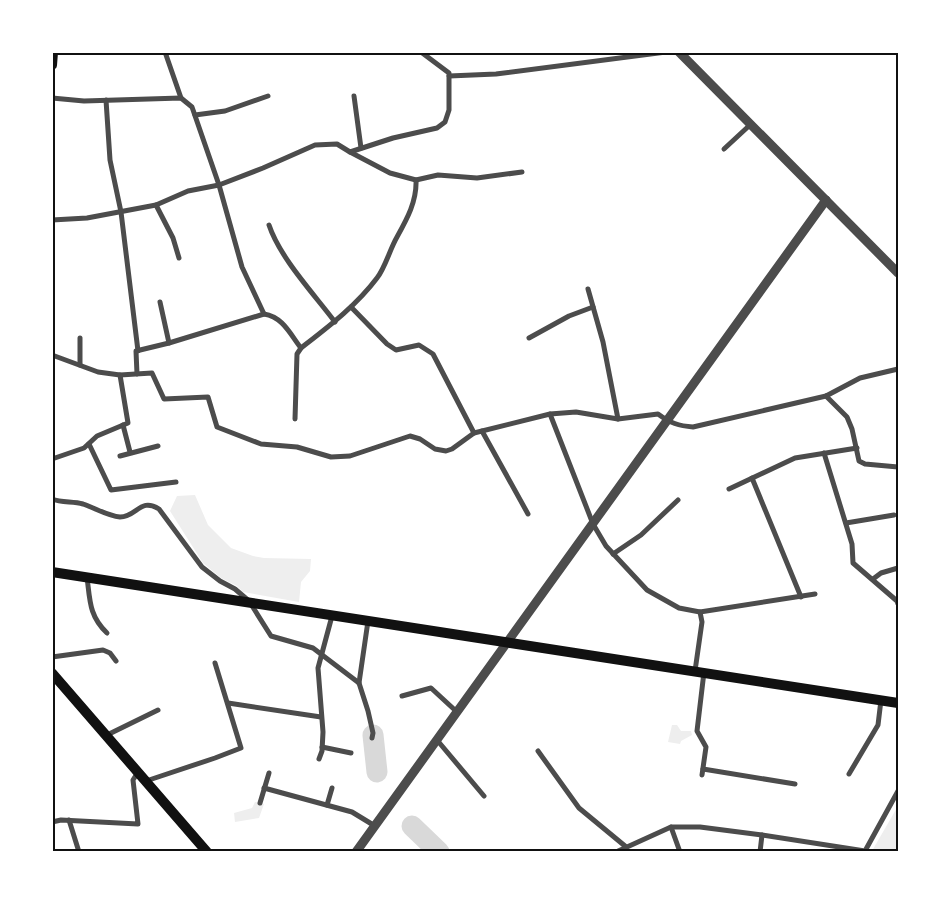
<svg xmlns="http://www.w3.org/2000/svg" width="951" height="904" font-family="'Space Grotesk',sans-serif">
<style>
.green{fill:#eee}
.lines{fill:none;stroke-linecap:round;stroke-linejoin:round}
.river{stroke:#d9d9d9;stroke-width:21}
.minor{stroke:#4c4c4c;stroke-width:5}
.tertiary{stroke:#4c4c4c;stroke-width:9}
.secondary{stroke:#111;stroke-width:10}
.neatline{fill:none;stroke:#111;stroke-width:2}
</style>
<rect width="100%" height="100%" fill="#fff"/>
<!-- green -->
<g class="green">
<path d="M195,495l13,30 23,23 22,8 11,2 47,1 -1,12 -9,11 -2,20 -56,-10 -6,-6 -16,-8 -18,-15 -33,-52 7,-15z"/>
<path d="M672,725h5l4,6h10l1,4 -11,6 -1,3 -12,-2z"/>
<path d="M255,802l9,2 -5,14 -24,4 -1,-9 18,-5z"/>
<path d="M898,806v45h-26z"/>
</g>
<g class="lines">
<!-- river -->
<g class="river">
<path d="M373,735l4,37"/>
<path d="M412,826l27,26"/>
</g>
<!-- minor -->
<g class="minor">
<path d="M165,52l16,46"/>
<path d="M449,76l47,-2 170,-22"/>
<path d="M354,96l7,52"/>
<path d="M52,98l32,3 97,-3 11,9 27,78 23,82 22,47"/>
<path d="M106,100l4,60 11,52 17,139"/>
<path d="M195,115l30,-4 43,-15"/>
<path d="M724,149l27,-25"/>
<path d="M350,152l40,21 26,7 22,-5 39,3 45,-6"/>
<path d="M156,205l17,33 6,20"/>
<path d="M52,220l35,-2 69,-13 32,-14 31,-6 44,-17 52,-23 22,-1 13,8 43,-14 44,-10 8,-6 4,-12v-37l-28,-21"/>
<path d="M269,225c11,33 45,69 66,97"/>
<path d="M588,289l15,53 15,77"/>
<path d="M160,302l9,41"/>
<path d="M351,307l36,37 9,6 23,-5 14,9 41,79"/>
<path d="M529,338l40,-22 24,-9"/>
<path d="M52,355l46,17 22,3 32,-2 12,26 44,-2 9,30 44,17 36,3 34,10 19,-1 60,-20 10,3 15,10 11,2 6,-2 22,-16 76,-19 26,-2 42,7 40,-5c12,9 21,12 35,13l133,-31 34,-18 38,-9"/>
<path d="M80,365v-27"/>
<path d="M137,374l-1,-23 33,-8 95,-29c19,3 26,20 37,34"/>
<path d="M826,396l21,21 5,12 7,32 6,3 33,3"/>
<path d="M550,414l43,110 13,22 41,44 32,18 21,4 115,-18"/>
<path d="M295,419l2,-65 4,-6c27,-21 55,-42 76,-70 8,-10 13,-29 20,-41 10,-18 20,-36 19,-57"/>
<path d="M123,425l7,27"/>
<path d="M482,431l46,83"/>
<path d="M89,444l22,46 65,-8"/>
<path d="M824,453l28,91 1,19 44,38 1,3"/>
<path d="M120,456l38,-10"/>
<path d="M52,459l32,-11 13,-12 31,-13 -8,-48"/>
<path d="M752,478l49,119"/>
<path d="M729,489l66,-31 62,-10"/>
<path d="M52,499c10,4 21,2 31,5 12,4 25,12 37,13 17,0 20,-20 39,-8l43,58 18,14 15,8 14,12 22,35 42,12 46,35 9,28 5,22 -1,5"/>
<path d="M846,523l48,-8"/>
<path d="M613,554l28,-19 37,-35"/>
<path d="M87,577c3,23 2,39 20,56"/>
<path d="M873,579l8,-6 17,-5"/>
<path d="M52,657l51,-7 7,3 6,8"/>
<path d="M695,671l7,-49 -2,-10"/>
<path d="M359,683l9,-62"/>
<path d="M402,696l29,-8 26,24"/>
<path d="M228,703l93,14"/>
<path d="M107,735l51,-25"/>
<path d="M437,740l47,56"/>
<path d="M322,747l29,6"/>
<path d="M538,751l41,57 46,38"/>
<path d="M319,759l3,-8 1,-19 -5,-64 14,-52"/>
<path d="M703,769l92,15"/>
<path d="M849,774l29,-49 3,-25"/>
<path d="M702,775l4,-28 -9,-16 7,-59"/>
<path d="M146,781l69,-23 26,-10 -26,-85"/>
<path d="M264,788l88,24 23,14"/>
<path d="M260,803l9,-30"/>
<path d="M327,805l5,-17"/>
<path d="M69,820l10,32"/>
<path d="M52,822l9,-2 77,4 -5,-44 5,-8"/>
<path d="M671,827l9,25"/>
<path d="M616,852l55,-25h29l62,8 103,16 33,-60"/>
<path d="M760,852l2,-17"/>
</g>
<!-- tertiary -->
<g class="tertiary">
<path d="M679,52l219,221"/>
<path d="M356,852l470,-652"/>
</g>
<!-- secondary -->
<g class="secondary">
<path d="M52,65l1,-13"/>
<path d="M52,572l846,131"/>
<path d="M52,673l155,179"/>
</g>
</g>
<!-- border -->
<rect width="951" height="904" fill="none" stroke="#ffffff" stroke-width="108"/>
<rect x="54" y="54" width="843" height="796" class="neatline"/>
</svg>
